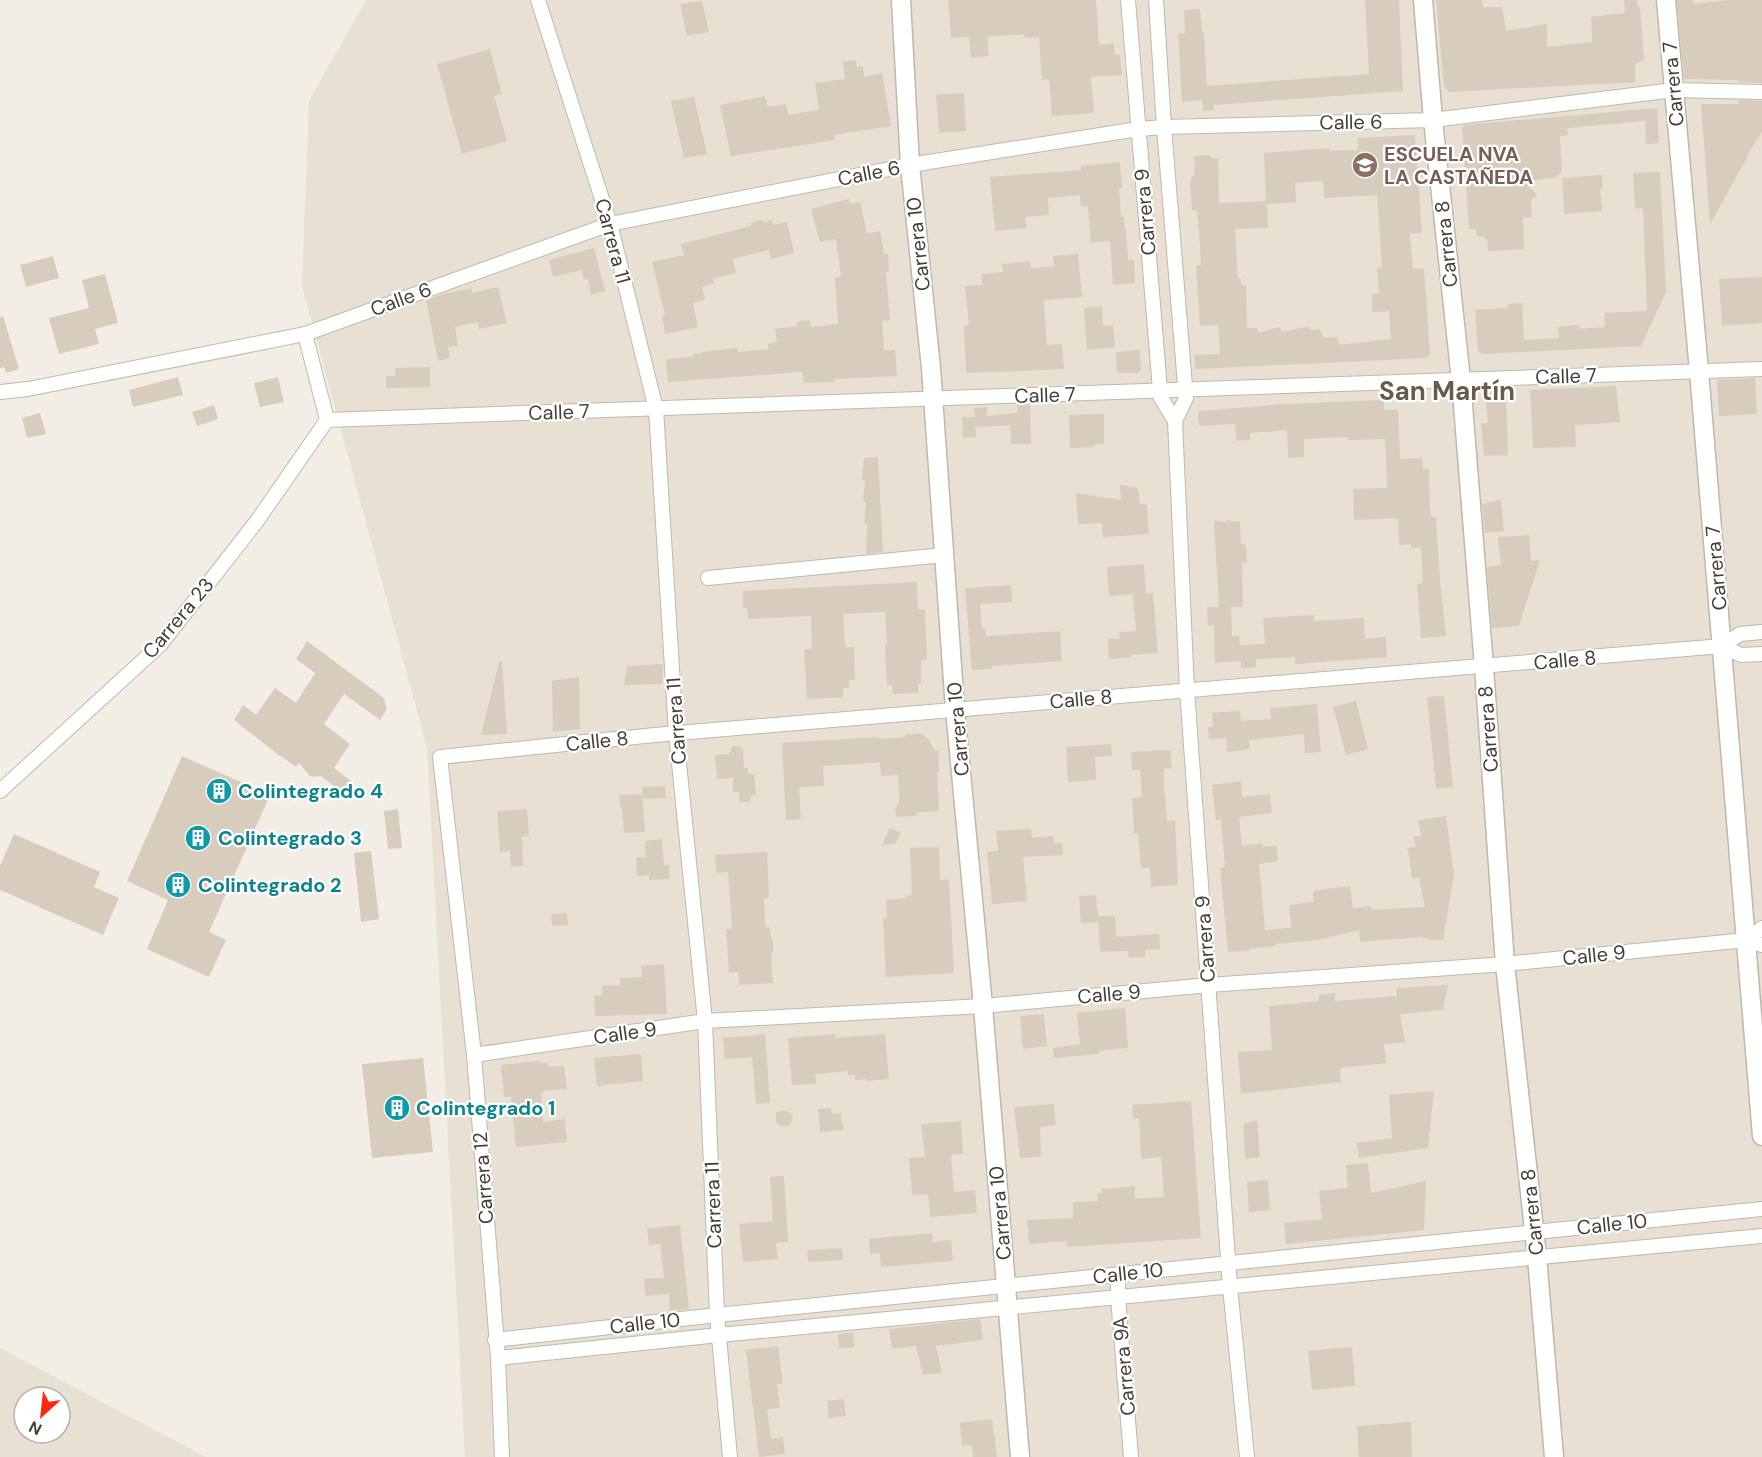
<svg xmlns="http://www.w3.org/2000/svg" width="1762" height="1457" font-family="'DM Sans',sans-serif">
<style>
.residential{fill:#e7e0d3;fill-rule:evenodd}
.building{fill:#d8ccbd;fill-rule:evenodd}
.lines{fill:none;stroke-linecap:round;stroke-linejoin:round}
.minor-casing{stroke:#c2b8aa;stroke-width:16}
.tertiary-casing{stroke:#c2b8aa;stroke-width:21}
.minor{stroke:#fff;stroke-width:14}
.tertiary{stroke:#fff;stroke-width:18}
.labels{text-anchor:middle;stroke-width:4.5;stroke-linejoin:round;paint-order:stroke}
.street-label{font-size:20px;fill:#453e34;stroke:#fff}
.education-label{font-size:20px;font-weight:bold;fill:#785e54;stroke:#fff;text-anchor:start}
.culture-label{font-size:20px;font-weight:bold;fill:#0d838f;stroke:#fff;text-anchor:start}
.district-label{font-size:26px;font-weight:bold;fill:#695b4b;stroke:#fff}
</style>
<rect width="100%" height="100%" fill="#f3eee5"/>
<!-- residential -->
<g class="residential">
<path d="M366,0h1396v1457h-1297l-38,-709 -125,-462 7,-185z"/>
<path d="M0,1348l206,109h-206zM24,1397h36v36h-36z"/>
</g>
<!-- building -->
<g class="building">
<path d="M948,0h148l3,45 15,-2 1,12h5l2,20 -31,2 3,36 -42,3 -3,-37 -7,1 -3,-43 -14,1 -1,-4 -37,3 2,19 -18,2 -2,-21 -18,1z"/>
<path d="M1365,0h34l4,91 -189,14v5l-11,1 -1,-11 -20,2 -4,-68 7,-1 -1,-23 16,-1 2,23 2,-1 3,55 162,-12z"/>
<path d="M1436,0h46l1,7h19l4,24 41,-7v23l45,-5 -1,-25 34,-4 -1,-13h13l1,7h2l4,53 -9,4v18l-186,10 -5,-5z"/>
<path d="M1677,0h16v4l35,-4h34v83l-24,-1v-2l-54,-1z"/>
<path d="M702,1l7,31 -22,4 -7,-32z"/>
<path d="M490,49l12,45 -8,2 13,45 -45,13 -25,-90z"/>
<path d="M856,60l1,7 6,-1 1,11 18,-4 9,53 -57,9 1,5 -104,16 -11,-51 45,-9 3,11 18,-3 2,11 31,-5 -4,-27 30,-4 -2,-17z"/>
<path d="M964,93l2,38 -27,2 -3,-38z"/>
<path d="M694,97l13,57 -23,4 -13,-57z"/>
<path d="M1739,100l23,1v31l-15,23 1,1 -38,68 -9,-120h38z"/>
<path d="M1657,108l2,35 -13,1 -1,-23 -78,7 1,7 -8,1 2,36 -8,6 -30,3 13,14 -6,5 1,17 -9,1 1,31 -36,2 -1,-12h-3v-3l-7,1 -1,-8h-7l-7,-101 2,-3z"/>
<path d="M1415,135l7,98 -12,1 3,35 11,-1 6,85 -4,5 -231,11 -1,-14 26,-1 -2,-29 -18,1 -4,-61h5l-2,-34 -2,-21h-5l-2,-27 1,-5 4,-5 -1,-17 16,-1v3h8l1,45 47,-2 -2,-48 65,-5v3l29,-1v-12zM1323,181l1,17 53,-3 5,72 -5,1 2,26h-7v18l17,-1 2,28 -52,6 -2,-8 -14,1 -3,-9 -10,1 -1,-4 -27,6 -2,-5 -22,6v-5h-11l-1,-43h-5v-7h-3l-3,-49 33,-1 -1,-24 29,-2 -1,-19z"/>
<path d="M1120,162l2,26 -3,1 2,28h3l1,12h1l2,31h6l1,23 -22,2 -3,-44 -19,2 -3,-37 -7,1 -1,-12 -32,3 1,17 -24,2 2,11 -32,3 -5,-54 91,-7v-4z"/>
<path d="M1660,172l6,120 -25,54 -158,8 -5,-3 -3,-41 33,-2 -1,-4 15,-1 2,37 35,-2 -1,-11 21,-2v4l26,-2 -1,-14 43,-2 -4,-103 -8,1 -2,-36z"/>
<path d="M1602,175l1,14h-3l2,22 -38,3 -2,-36z"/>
<path d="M849,199l1,5 10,-2 7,32 13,-3 4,23h4l1,18h-3l4,48 -8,1 2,29h11l2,26 -63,3 1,3 -31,1 -2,-11 -134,10 -2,-23 28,-2v-3l8,-1 -1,-1 37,-4v4l31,-3 -1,-5 9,-2 -2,-13 22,-3v-4l13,-2 1,7 27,-3 -3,-46 6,-1 -5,-38 -16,3 -9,-33z"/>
<path d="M762,220l1,3 9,-3 1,5 14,-3 7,31 -23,6 -2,-9 -36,9 3,14 -23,6 1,5 -12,3 3,13 -12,3 5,24 -33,7 -3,-19h3l-13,-53 32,-7 -3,-11 70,-18 -1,-3z"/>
<path d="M594,248l11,43 -14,4 -3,-16 -4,1 -3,-10 -28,7 -4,-17z"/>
<path d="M1078,254l4,43 -38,3 3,45 15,-1 2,25 -98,4 -2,-47 5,-1 -4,-39 17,-1v-11l21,-2 -1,-8 28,-3 1,7 23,-2 -1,-10z"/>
<path d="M53,256l6,22 -33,9 -6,-22z"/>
<path d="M105,274l13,49 -23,6 4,15 -40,10 -10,-36 40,-10 -7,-28z"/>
<path d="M1762,277v46l-40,3 -3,-47z"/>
<path d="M498,287l9,36 -28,6 -1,-7 -23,5 3,19 -10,1 2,11 -12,3 -12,-61 17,-6 28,-6 1,5z"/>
<path d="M1102,306l1,20 10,-1 2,22 -28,3 -3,-42z"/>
<path d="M3,316l16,53 -13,4 -2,-6 -4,1v-51z"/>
<path d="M1140,350l1,19 -3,4h-21l-1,-21z"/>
<path d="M430,367v20l-44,1v-12h9v-8z"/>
<path d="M178,377l5,18 -50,12 -4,-17z"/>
<path d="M278,377l6,25 -24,5 -6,-24z"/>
<path d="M1755,378l2,36 -38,2 -2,-36z"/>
<path d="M1616,386l4,36 -45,3 1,22 -43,1 -3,-58z"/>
<path d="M1506,391l2,64 -24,1 -3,-33h7l-3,-31z"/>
<path d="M1384,400v10h14l2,49 22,-1 1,11h6l1,39 1,9h5l4,65 6,54 -25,2 -4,-54 6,-1 -2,-36 -10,1v-4l-12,1 -1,-27 -44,2 -1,-31 34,-1 -2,-49 -37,1v-3l-44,2v18l-16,1 -1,-28 -37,3v7l-14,1 -1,-17 -36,2 -1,-15 89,-7z"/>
<path d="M1017,404h13l1,40h-20l-1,-19 -34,2 -1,-2 1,12 -13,1 -1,-21h13l-1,-9 13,-1v9l31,-3z"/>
<path d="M214,405l4,14 -21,7 -5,-14z"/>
<path d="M40,413l6,21 -19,4 -5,-20z"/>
<path d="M1104,414v30l-10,1v2l-24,1 -1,-33z"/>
<path d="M878,457l5,95 -17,2 1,-30h-3l2,-22h-3l2,-22h-3l2,-22z"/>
<path d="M1120,485l18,3 2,16 7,1 2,29 -46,3 -1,-14 -24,1 -2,-31 45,7z"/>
<path d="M1501,500l3,31 -19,2 -3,-29z"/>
<path d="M1226,520l14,2 1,22 5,1 1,18h-5l1,44h-12l1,30 7,-1 1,9 25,-1 -2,-26 51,-3v6l50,-3 1,21 21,-2 1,20 -92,7v-7l-39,2v8l-15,1v-7l-26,2 -1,-38 -6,1 -1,-19h12l-5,-86 12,1z"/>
<path d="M1529,535l2,26 9,-1 -21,66 -27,2 -5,-61 14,-2 -3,-28z"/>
<path d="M1144,564l2,29h7l5,60 -27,2v2l-22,2 -1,-20h12l-1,-7 17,-1 -3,-37 -24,2 -2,-29z"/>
<path d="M917,582l1,27 7,1 2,49 -6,2v23h-3v9l-25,1 -1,-9h-5l-2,-39 2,-1 -2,-33 -42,2 2,33h9l1,33h-6v8h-6v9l-36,2 -3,-50h8l-1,-33 -63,3 -1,-11h-4v-17z"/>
<path d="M1011,585l1,17 -32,2 2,24h3l1,8 74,-5 2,30 -70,5v3l-20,1 -7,-82z"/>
<path d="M307,641l77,57 3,11 -7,11 -36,-26 -20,30 26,20 -16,24 18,14 -8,12 -23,-18 -6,1 -5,-1 -11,-13 -3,4 -15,-11v1l-47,-37 9,-15 13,10 19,-27 21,15 19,-30 -19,-14z"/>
<path d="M499,662h3l5,72 -26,1z"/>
<path d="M663,664l-1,20 -38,1 3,-19z"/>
<path d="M579,677l1,52 -27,3 -1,-51z"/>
<path d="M1444,696l9,91 -17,2 -9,-92z"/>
<path d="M1356,701l12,48 -22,6 -13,-48z"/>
<path d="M1317,704l4,48 -16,1 -1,-19 -55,6 1,9 -23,3 -1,-14 -17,1 -1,-12h5l-1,-14 28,-2 1,10 30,-2 -1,-11z"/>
<path d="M921,733l7,6 7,12 3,-1 1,22h-2l2,39 -20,1 -4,4 -18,1 -2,-6 4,-11 -1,-25 -17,1 -1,-14 -22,2 -35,2 1,20 -25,1 2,32 -15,1 -4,-77 97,-6v2l26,-2v-2z"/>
<path d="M1111,744l1,12 -17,1 1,23 -28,2 -2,-35z"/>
<path d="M733,746h6l4,3 1,19h4v6h6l2,21h-4l-3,7h-10v-10h-6v-14l-16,1 -2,-24 14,-1z"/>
<path d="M1170,750l2,18 -8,1v17l3,35 8,-1 3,65 -27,2 -1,-19h-9l-3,-34h-4l-2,-36 10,-1 -2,-27h-8l-1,-18z"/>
<path d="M182,756l88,39 -61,137 17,8 -17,37 -62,-28 21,-49 -41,-19z"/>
<path d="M1241,781l1,16 28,-3 2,19 -33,4 3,29 20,-3v4l15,-1 1,15 -19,3 6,66 26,-2 -2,-23 25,-3 -1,-11 37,-5 3,22 18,-2 1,4 53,-3 -6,-29 -7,1 -3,-24 -2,-7 9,-1 -3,-10 8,-1 -3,-16 28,-4 8,59 -11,65h-8l-15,-3 -60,5 -1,-12 -42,10 -42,4v2l-26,3v2l-21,1 -8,-84 5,-1 -4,-48 -5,1 -4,-35z"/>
<path d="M665,786l1,12 -23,1 -1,-12z"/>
<path d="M642,794l3,38 -21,1 -2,-26h-2l-1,-12z"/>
<path d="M398,809l4,39 -14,1 -4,-38z"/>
<path d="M527,809l2,27 -7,1 1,29 -12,1 -1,-16 -10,1 -3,-41z"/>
<path d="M890,828l11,5 -6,11 -13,1z"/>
<path d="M1031,829l1,9 21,-2 1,7h8l1,12 -40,2 4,44 -35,3 -5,-52 11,-1 -2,-20z"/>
<path d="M14,834l86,38 -6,15 25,11 -16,37 -103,-45v-24z"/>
<path d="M662,839l2,26h5l1,14 -21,1v-5l-12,1 -1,-19h10l-1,-16z"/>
<path d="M939,847l1,33 9,-1 5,94 -68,4 -3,-59h4l-1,-18 21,-2 -1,-2 6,-1 -2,-47z"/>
<path d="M371,851l8,68 -18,3 -7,-69z"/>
<path d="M767,852l2,46 -5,1 1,28h4l5,21 -3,8 2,27 -34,2 -1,-13 -9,1 -3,-44h6l-4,-57 -12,1 -1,-18z"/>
<path d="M1096,895l2,21h17l1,21 43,-3 1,15 -15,1v7l-16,1 -1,-7 -28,1 -2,-30 -17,1 -2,-27z"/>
<path d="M567,913l1,12 -16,1 -1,-12z"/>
<path d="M664,964l3,50 -72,2 -1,-20 8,-1v-9l18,-1v-7l22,-1 -1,-11z"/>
<path d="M1448,985l-5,25 -43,4 5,28 -21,2 2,19 -46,5 1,14 -100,12 -3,-42 34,-2 -3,-44 50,-5v-6l16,-2v8l62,-5 -1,-8z"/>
<path d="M1125,1008l3,40 -29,3v3l-45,4 -1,-10 27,-4 -3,-31z"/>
<path d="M1044,1014l3,32 -24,3 -3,-33z"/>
<path d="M765,1034l5,69 -14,1 -4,-47 -27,2 -2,-21z"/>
<path d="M835,1034v4l50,-4 4,45 -23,2v-2l-11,1v-5h-7v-4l-33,3 1,10 -24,1 -4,-47z"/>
<path d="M641,1054l2,27 -46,5 -3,-28z"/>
<path d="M423,1058l10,94 -61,6 -10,-94z"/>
<path d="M540,1061v2h8v4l16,-1 3,23 -24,2v3h-2l2,28 22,-3 2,23 -51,5 -5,-50h-7l-3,-32z"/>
<path d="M1434,1091l-6,57 -69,10 -2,-15 35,-5 -3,-43z"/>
<path d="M1191,1101l10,137 -134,9v-6l-38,3 -2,-24 46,-2v-16l25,-1 -1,-8h5l-1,-4 34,-3v13l29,-2 -3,-40 -20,2 -2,-41 -6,1 -1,-14z"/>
<path d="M1054,1104l2,21 -16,2 1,30 -21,1 -6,-51z"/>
<path d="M831,1108l1,6 9,-1 2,17 -23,2 -2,-23z"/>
<path d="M783,1111h4l6,5 -3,9 -6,2 -7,-3 -1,-5v-7z"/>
<path d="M1257,1120l3,37 -15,2 -2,-35z"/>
<path d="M961,1121l2,33 -12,1 3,37 21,-2 2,23 -47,4 -2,-23 -16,1 -3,-37 16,-1 -4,-33z"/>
<path d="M1368,1163l3,30 55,-12 -2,49 -138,14 -2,-21 38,-4 -3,-28 29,-3 -2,-23z"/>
<path d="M784,1176l4,66 -12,1 2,16 -35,3 -4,-38 34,-3 -3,-44z"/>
<path d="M1268,1180l2,30 -21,2 -2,-30z"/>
<path d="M680,1225l9,84 -19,2 -1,-17 -24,2 -1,-17 20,-1 -4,-34 -11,1 -2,-17z"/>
<path d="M932,1233l1,9 18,-2 2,21 -72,6 -1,-14 -10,1 -1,-15z"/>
<path d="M842,1248l1,12 -35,2 -1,-12z"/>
<path d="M980,1319l3,21 -47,6 6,27 -19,2 -7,-29 -24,3 -3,-20z"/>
<path d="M853,1332l1,15 -15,2 -1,-15z"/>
<path d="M778,1346l5,38h-6l3,24 -13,1 4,30 12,-2 2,17 -26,3 -13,-107z"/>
<path d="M1352,1347l3,39 -43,4 -4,-39z"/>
<path d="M844,1399l2,17 -17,2 -2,-17z"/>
<path d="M992,1419l5,38h-24l-1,-12 -10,1 -2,-23z"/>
<path d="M1411,1422l1,35h-53l-2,-31z"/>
</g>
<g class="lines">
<!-- minor casing -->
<g class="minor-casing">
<g id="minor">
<path d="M538,0l72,224 46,185 20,324 29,288 12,294 13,142"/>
<path d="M1128,0l32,390 1,8 14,23 12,269 43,597 17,170"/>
<path d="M1156,0l8,127 22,271 -11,23"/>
<path d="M305,334l22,86"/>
<path d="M0,392l28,-3 277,-55 305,-110 300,-59 228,-36 26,-2 269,-7 241,-30 88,2"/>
<path d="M327,420l1435,-51"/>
<path d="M708,578l236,-23"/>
<path d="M1722,646l19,9 21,-1"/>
<path d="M0,791l160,-146 97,-124 70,-101"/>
<path d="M1746,940l16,-12"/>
<path d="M474,1055l231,-34 278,-15 226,-21 296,-21 241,-24 16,5"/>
<path d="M1118,1274v23l13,160"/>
<path d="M495,1340l222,-25 1045,-106"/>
<path d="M498,1358l221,-23 1043,-99"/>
<path d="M502,1457l-4,-99 -24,-303 -34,-298c79,-8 159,-17 238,-24 348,-32 696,-56 1044,-87l18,-12 22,-2"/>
</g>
</g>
<!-- tertiary casing -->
<g class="tertiary-casing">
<g id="tertiary">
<path d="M901,0l9,165 21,203 24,341 28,297 37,451"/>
<path d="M1423,0l10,120 28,260 23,287 21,297 32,293 17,200"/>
<path d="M1666,0l33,371 63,765"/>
</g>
</g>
<!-- minor -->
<use href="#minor" class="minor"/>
<!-- tertiary -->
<use href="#tertiary" class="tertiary"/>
</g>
<!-- icons -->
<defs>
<g id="school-disc" transform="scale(1.35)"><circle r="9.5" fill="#8d6e63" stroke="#fff"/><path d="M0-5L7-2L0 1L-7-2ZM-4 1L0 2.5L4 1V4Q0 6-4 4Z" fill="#fff"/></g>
<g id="building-disc" transform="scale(1.35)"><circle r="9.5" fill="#0f9aa8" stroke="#fff"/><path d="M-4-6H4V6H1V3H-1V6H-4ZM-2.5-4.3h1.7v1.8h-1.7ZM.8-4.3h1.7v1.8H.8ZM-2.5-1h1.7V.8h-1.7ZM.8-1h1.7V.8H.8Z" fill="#fff"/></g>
</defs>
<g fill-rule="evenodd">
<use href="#school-disc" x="1365" y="165"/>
<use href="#building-disc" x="219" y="791"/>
<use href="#building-disc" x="198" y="838"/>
<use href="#building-disc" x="178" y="885"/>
<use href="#building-disc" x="397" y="1108"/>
</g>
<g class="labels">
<!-- street labels -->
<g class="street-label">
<text transform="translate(1673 84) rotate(-95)" y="7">Carrera 7</text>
<text transform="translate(1351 122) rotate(-1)" y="7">Calle 6</text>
<text transform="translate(869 173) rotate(-11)" y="7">Calle 6</text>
<text transform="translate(1145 212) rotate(-95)" y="7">Carrera 9</text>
<text transform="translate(613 241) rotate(75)" y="7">Carrera 11</text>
<text transform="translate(918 244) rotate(-96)" y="7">Carrera 10</text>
<text transform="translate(1446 244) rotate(-96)" y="7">Carrera 8</text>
<text transform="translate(401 299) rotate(-20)" y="7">Calle 6</text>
<text transform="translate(1566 376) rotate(-2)" y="7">Calle 7</text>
<text transform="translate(1045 395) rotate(-2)" y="7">Calle 7</text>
<text transform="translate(559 412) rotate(-2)" y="7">Calle 7</text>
<text transform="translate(1716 568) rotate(-95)" y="7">Carrera 7</text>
<text transform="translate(178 618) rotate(-50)" y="7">Carrera 23</text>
<text transform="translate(1565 660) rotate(-5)" y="7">Calle 8</text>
<text transform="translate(1081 699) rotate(-5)" y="7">Calle 8</text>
<text transform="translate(676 721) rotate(-94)" y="7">Carrera 11</text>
<text transform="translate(958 729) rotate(-95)" y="7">Carrera 10</text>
<text transform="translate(1488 729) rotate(-94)" y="7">Carrera 8</text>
<text transform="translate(597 741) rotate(-6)" y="7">Calle 8</text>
<text transform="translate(1205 939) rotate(-94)" y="7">Carrera 9</text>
<text transform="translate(1594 955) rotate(-6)" y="7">Calle 9</text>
<text transform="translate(1109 994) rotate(-5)" y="7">Calle 9</text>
<text transform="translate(625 1033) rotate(-8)" y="7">Calle 9</text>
<text transform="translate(483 1178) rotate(-94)" y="7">Carrera 12</text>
<text transform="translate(713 1205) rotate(-92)" y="7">Carrera 11</text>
<text transform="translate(1532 1212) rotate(-96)" y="7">Carrera 8</text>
<text transform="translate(1000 1213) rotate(-95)" y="7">Carrera 10</text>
<text transform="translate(1612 1224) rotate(-6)" y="7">Calle 10</text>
<text transform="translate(1128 1273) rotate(-6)" y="7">Calle 10</text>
<text transform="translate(645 1323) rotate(-6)" y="7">Calle 10</text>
<text transform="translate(1124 1366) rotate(-95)" y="7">Carrera 9A</text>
</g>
<!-- education labels -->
<g class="education-label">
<text x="1384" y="161">ESCUELA NVA<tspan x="1384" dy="23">LA CASTAÑEDA</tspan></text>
</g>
<!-- culture labels -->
<g class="culture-label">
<text x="238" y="798">Colintegrado 4</text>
<text x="218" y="845">Colintegrado 3</text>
<text x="198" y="892">Colintegrado 2</text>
<text x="416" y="1115">Colintegrado 1</text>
</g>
<!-- district labels -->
<g class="district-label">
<text x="1447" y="400">San Martín</text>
</g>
</g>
<!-- north arrow -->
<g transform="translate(42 1415) rotate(207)"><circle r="28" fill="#ffffff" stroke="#b5b2ae" stroke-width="1.5"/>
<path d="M0-4.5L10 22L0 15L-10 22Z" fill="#ff2810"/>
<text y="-9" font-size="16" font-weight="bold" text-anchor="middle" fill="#453e34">N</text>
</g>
</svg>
